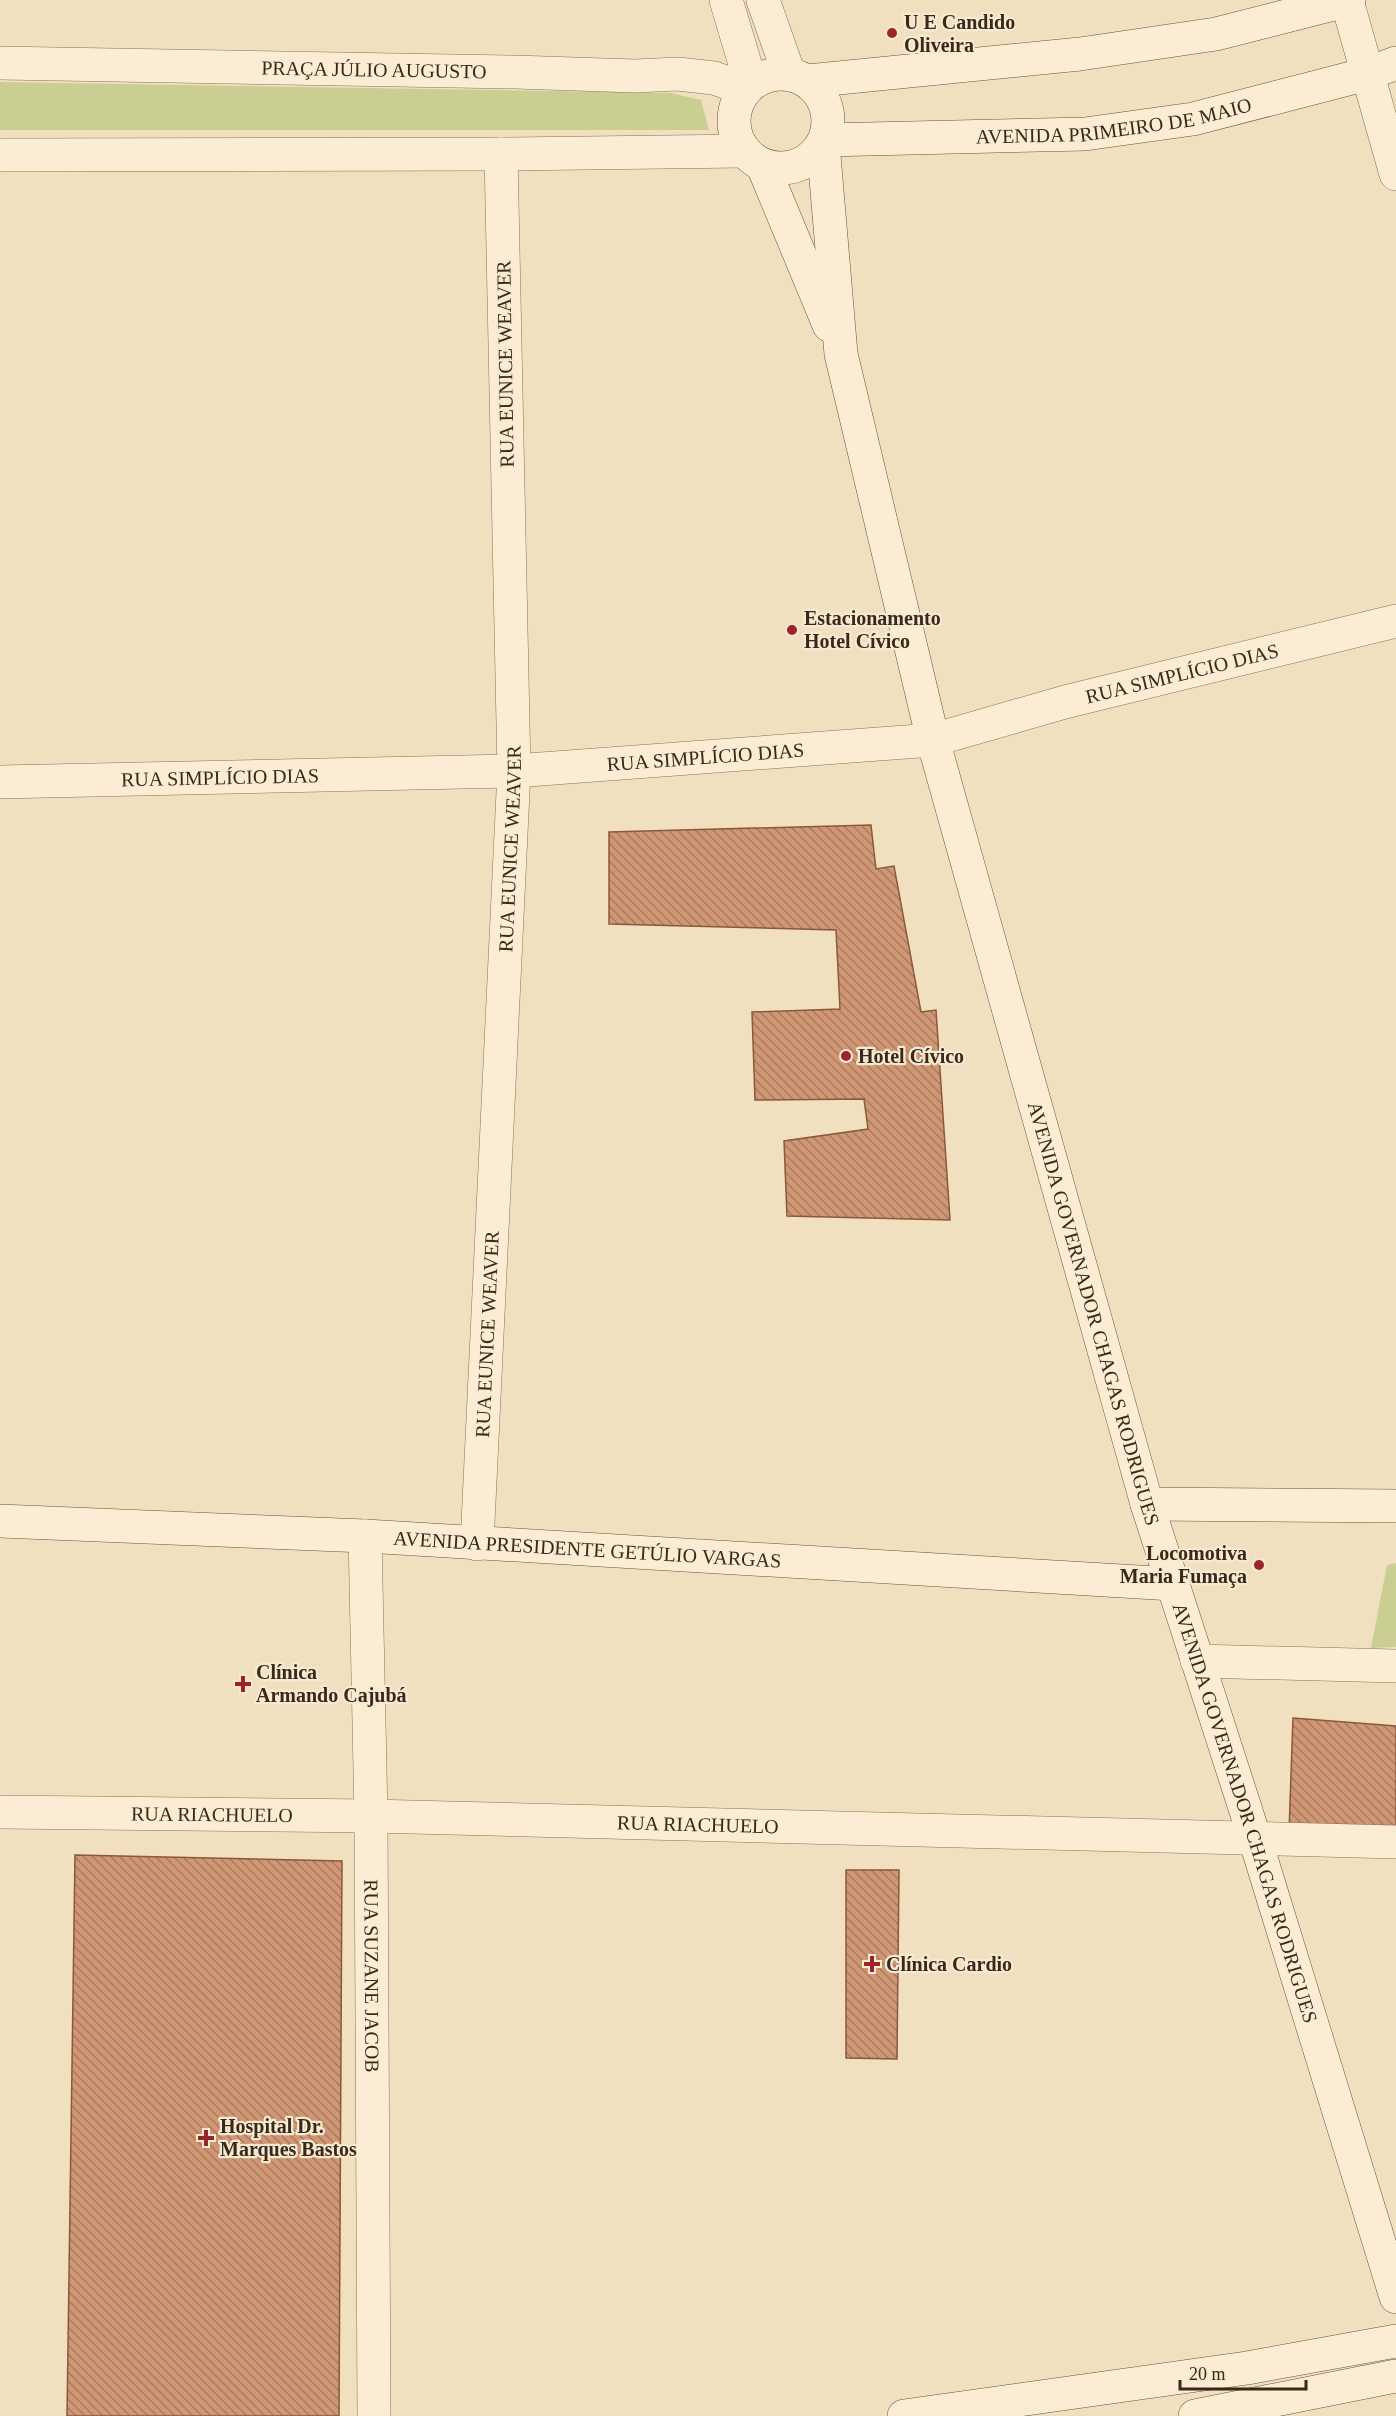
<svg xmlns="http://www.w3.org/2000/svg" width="1396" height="2416" font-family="Georgia,serif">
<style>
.green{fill:#cace93}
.building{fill:url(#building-back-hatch);stroke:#8a583c;stroke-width:1.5}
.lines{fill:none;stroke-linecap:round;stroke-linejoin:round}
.street-casing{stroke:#897057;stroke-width:34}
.secondary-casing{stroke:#6b513a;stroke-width:34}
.street{stroke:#faedd3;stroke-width:33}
.secondary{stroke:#faedd3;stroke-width:33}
.poi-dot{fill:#9b242a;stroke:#f7ead0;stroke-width:2}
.labels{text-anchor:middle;stroke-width:4.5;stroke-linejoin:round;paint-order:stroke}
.poi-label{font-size:20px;font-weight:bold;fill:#38291c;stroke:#f7ead0;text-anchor:start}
.street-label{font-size:20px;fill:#38291c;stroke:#f7ead0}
</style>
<defs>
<pattern id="building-back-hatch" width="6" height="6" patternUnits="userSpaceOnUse" patternTransform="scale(1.5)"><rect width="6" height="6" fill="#d09774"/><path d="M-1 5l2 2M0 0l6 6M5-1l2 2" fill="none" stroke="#aa7b5e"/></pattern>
</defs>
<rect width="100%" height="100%" fill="#f0e0c0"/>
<!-- green -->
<g class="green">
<path d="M0,82l671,11 30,7 8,30h-709z"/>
<path d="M1396,1563v84l-25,1 16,-83z"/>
</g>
<!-- building -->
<g class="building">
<path d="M871,825l5,44 18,-3 27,146 15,-2 14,210 -163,-4 -3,-75 84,-12 -4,-30 -109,1 -3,-88 88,-3 -4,-79 -227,-6v-92z"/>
<path d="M1293,1718l103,8v105l-107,1z"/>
<path d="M75,1855l267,6 -3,555h-272z"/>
<path d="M846,1870h53l-2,189 -51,-1z"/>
</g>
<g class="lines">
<!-- street casing -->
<g class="street-casing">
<g id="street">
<path d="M726,0l25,84"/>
<path d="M763,0l26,74"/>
<path d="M1347,1l49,173"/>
<path id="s1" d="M0,63l515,9 120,4 43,-2 36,4 31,11"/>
<path d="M0,155l501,-1 242,-3"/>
<path id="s2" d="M0,782l514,-11 419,-31 132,-38 331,-81"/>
<path id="s3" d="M365,1536l6,280 3,600"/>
<path id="s4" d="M477,1544l37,-773 -13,-617"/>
<path d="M1197,1661l199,5"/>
<path id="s5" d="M0,1812l371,4 1025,26"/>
</g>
</g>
<!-- secondary casing -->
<g class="secondary-casing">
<g id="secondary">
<circle cx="781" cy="121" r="47"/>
<path d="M808,81l272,-27 136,-20 133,-34"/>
<path id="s6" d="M825,140l260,-6 108,-15 174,-45 29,-11"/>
<path id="s7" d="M823,144l18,210 92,386 214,764 108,335 141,458"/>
<path d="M763,166l66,159"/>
<path d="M1147,1504l249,2"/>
<path id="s8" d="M0,1521l365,15 808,48"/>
<path d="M904,2416l343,-48 149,-27"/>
<path d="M1195,2416l201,-40"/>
</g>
</g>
<!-- street -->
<use href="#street" class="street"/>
<!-- secondary -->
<use href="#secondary" class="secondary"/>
</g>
<!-- markers -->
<g class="poi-dot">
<circle cx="892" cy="33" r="6"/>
<circle cx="792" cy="630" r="6"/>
<circle cx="846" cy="1056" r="6"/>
<circle cx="1259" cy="1565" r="6"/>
<path d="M240 1675h6v6h6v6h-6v6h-6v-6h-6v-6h6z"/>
<path d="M869 1955h6v6h6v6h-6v6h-6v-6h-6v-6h6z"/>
<path d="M203 2129h6v6h6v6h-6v6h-6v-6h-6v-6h6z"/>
</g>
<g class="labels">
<!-- poi labels -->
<g class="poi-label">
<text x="904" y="29">U E Candido<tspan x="904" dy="23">Oliveira</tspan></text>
<text x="804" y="625">Estacionamento<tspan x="804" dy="23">Hotel Cívico</tspan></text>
<text x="858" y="1063">Hotel Cívico</text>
<text x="1247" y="1560" text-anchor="end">Locomotiva<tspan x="1247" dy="23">Maria Fumaça</tspan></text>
<text x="256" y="1679">Clínica<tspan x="256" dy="23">Armando Cajubá</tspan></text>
<text x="886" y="1971">Clínica Cardio</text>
<text x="220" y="2133">Hospital Dr.<tspan x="220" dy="23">Marques Bastos</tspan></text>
</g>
<!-- street labels -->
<g class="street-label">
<text dy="7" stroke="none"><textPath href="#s1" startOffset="374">PRAÇA JÚLIO AUGUSTO</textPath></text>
<text dy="7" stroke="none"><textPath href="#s6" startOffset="290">AVENIDA PRIMEIRO DE MAIO</textPath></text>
<text transform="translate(505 364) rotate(-91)" y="7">RUA EUNICE WEAVER</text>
<text dy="7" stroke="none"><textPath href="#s2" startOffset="1192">RUA SIMPLÍCIO DIAS</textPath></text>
<text dy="7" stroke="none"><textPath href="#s2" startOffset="706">RUA SIMPLÍCIO DIAS</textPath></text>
<text dy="7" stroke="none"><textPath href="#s2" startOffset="220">RUA SIMPLÍCIO DIAS</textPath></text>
<text dy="7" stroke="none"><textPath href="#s4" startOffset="696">RUA EUNICE WEAVER</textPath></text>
<text dy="7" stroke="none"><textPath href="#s7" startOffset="1203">AVENIDA GOVERNADOR CHAGAS RODRIGUES</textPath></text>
<text dy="7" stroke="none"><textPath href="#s4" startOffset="210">RUA EUNICE WEAVER</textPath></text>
<text dy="7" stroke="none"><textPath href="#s8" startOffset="588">AVENIDA PRESIDENTE GETÚLIO VARGAS</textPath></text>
<text dy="7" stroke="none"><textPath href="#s7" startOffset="1725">AVENIDA GOVERNADOR CHAGAS RODRIGUES</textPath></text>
<text dy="7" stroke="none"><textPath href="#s5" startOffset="212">RUA RIACHUELO</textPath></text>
<text dy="7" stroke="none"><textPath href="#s5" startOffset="698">RUA RIACHUELO</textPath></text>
<text dy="7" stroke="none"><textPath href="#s3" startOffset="440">RUA SUZANE JACOB</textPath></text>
</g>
</g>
<!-- scale -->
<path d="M1180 2380v9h126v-9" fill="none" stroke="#38291c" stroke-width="3"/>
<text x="1189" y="2380" font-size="18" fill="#38291c" stroke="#f7ead0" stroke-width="4.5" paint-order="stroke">20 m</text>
</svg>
